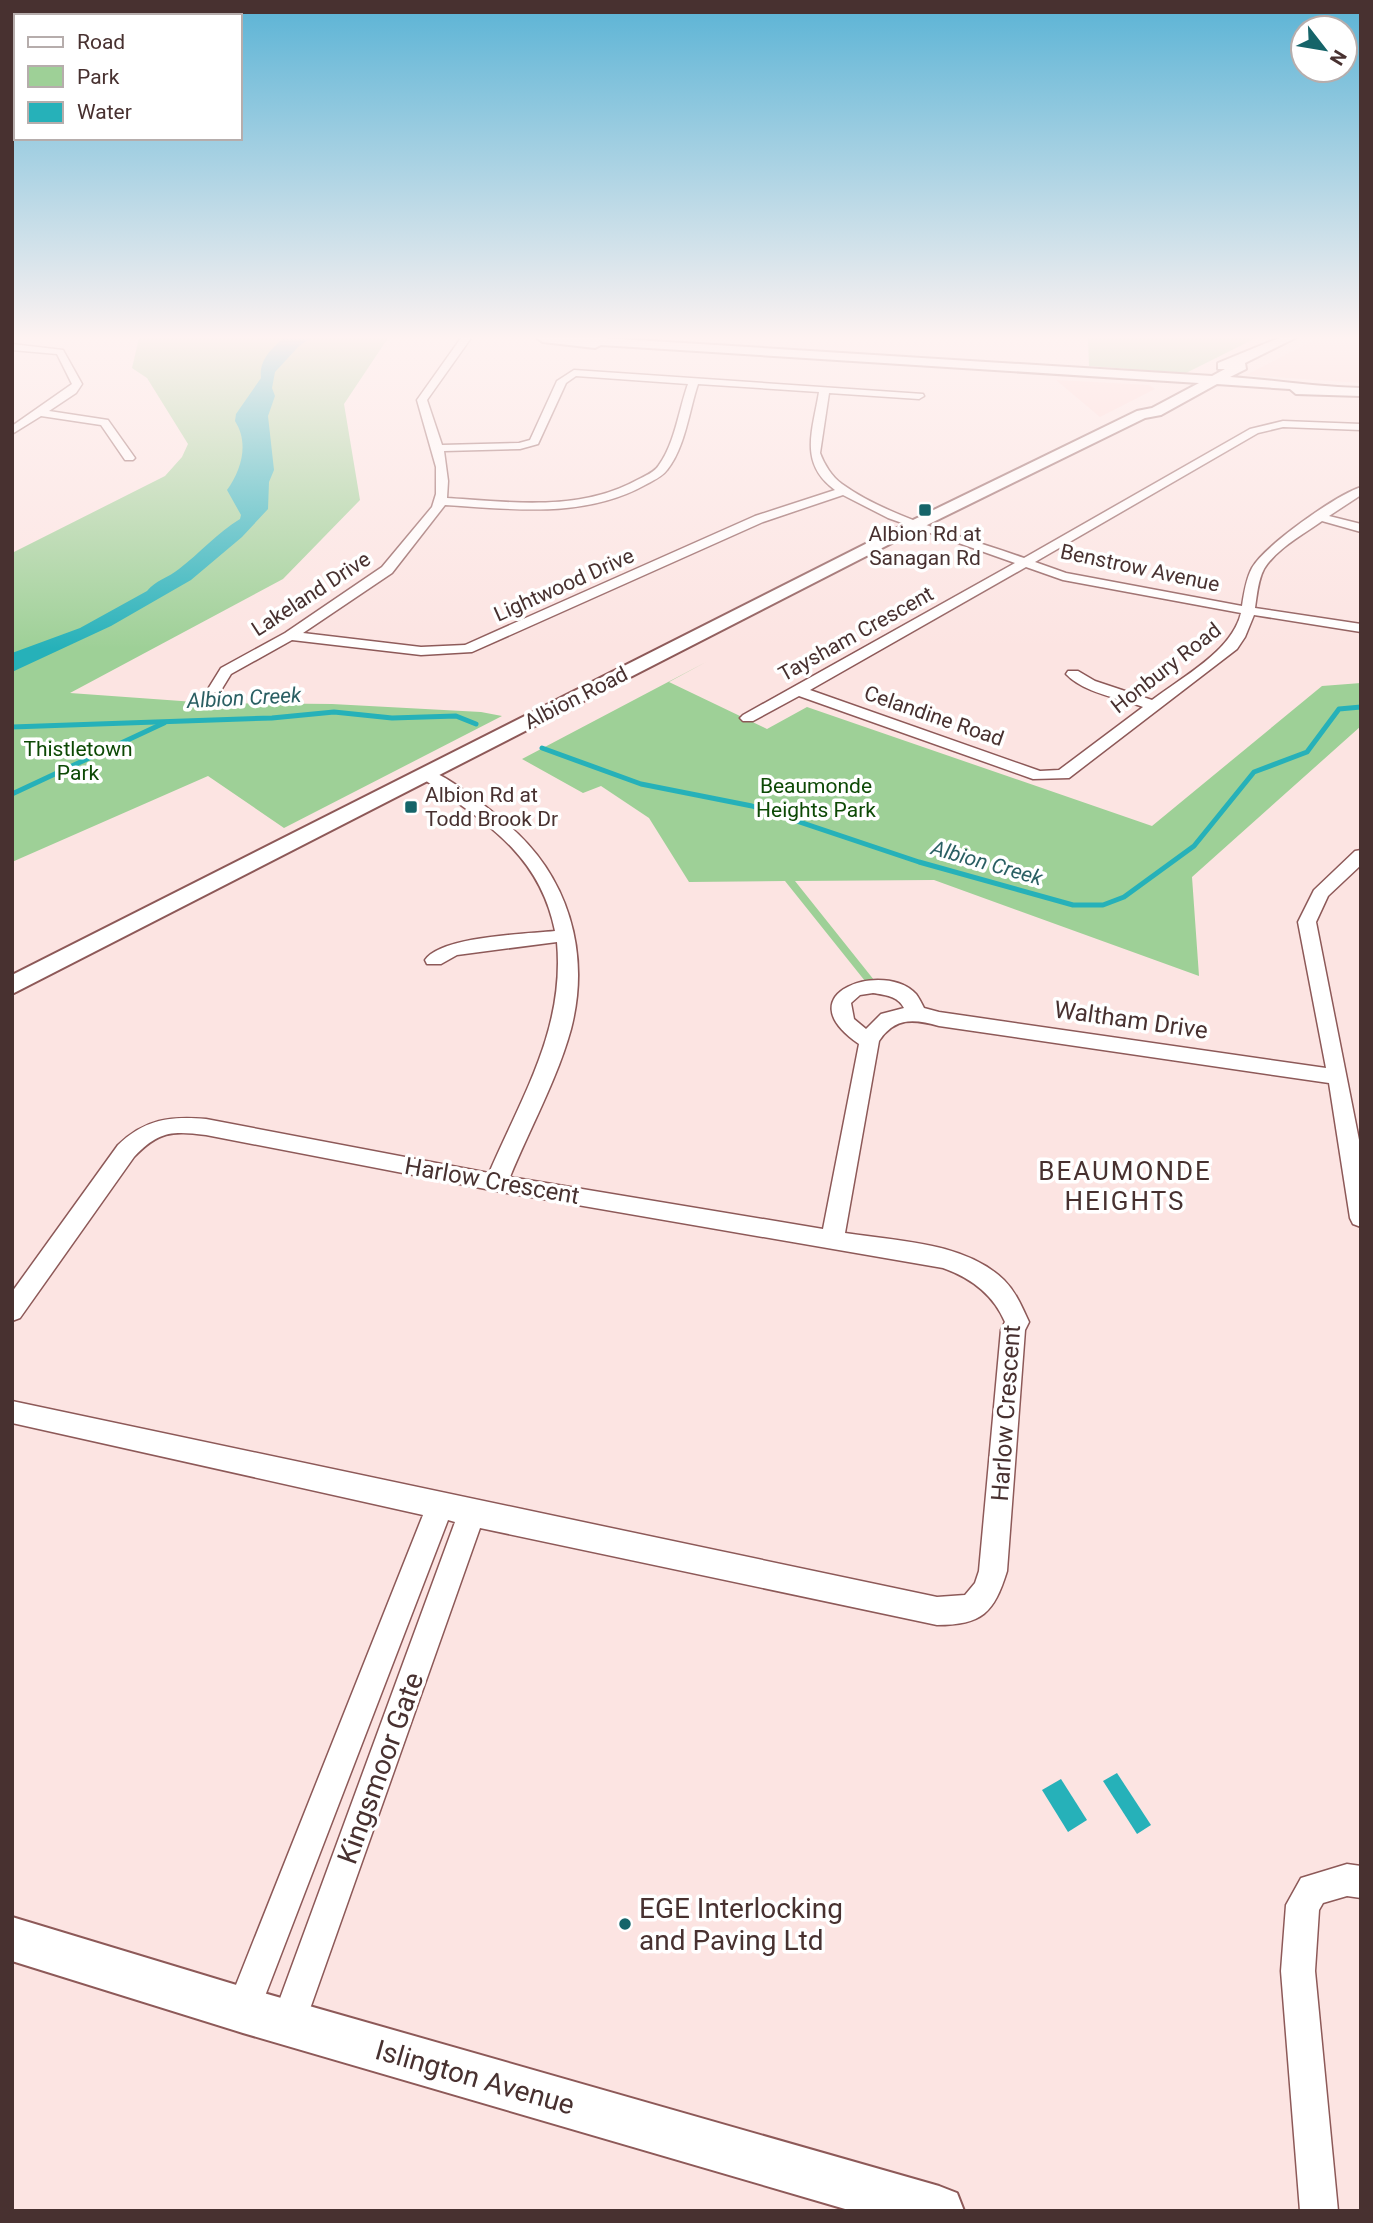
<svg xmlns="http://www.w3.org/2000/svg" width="1373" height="2223" font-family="Roboto,sans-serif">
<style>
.built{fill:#fed5d2}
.green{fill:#9ed097}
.water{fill:#26b1b9}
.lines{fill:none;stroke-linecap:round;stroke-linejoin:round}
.stream{stroke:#26b1b9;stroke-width:5}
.street-casing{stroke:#8d5958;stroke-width:3}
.secondary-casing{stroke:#8d5958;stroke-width:4}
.street{fill:#fff;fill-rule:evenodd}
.secondary{fill:#fff;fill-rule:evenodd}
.poi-dot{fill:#156469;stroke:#fff;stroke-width:2.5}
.labels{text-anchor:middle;stroke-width:7;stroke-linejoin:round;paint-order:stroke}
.far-poi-label{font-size:21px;fill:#483130;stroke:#fff}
.far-street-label{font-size:21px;fill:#483130;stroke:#fff}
.far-water-label{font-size:21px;font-style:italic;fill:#2a5f63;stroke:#fff}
.far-park-label{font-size:21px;fill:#0d4905;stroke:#fff}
.street-label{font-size:24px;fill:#483130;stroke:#fff}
.neighbourhood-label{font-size:26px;letter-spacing:2px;fill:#483130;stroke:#fff}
.near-street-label{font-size:28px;fill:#483130;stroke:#fff}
.near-poi-label{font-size:28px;fill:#483130;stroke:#fff;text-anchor:start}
</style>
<rect width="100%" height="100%" fill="#fce4e2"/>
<!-- built -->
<g class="built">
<path d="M1318,338h43v45l-115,-8z"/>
<path d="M1056,380l93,5 6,4 -55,28z"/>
</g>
<!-- green -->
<g class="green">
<path d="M139,338h249l-44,66 16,96 -77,79 -213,114 139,10 123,1 149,8 21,4 -218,112 -76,-52 -196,86v-309l153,-77 17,-19 6,-13 -41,-66 -15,-10z"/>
<path d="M1088,338h168l-70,35 -97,-7z"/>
<path d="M706,662l-37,20 98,47 40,-22 345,119 170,-140 39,-3v43l-169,151 7,99 -265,-96 -139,1 79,99 -9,1 -80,-100 -96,1 -40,-64 -48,-32 -18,7 -61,-34z"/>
</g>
<!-- water -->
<g class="water">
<path d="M284,338h26l-11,8 -24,26 -3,16 3,8 -7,20 6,54 -5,12 -1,27 -26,28 -51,43 -80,46 -99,46v-19l68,-25 67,-37c9,-11 21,-13 32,-22 21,-16 38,-36 61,-50l1,-4 -14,-25c15,-21 22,-47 8,-69l1,-7 25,-36c-2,-18 10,-29 23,-40z"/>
<path d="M1117,1773l34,52 -14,9 -34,-53z"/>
<path d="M1061,1779l26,41 -19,12 -26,-42z"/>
</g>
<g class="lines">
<!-- stream -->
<g class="stream">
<path d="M12,727l260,-9 62,-6 58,6 64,-2 20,8"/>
<path d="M542,748l99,36 111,22 167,56 154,43h30l21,-8 70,-51 60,-74 53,-20 32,-43 22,-2"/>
<path d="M12,794l152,-71"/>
</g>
<!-- street casing -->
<g class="street-casing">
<g id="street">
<path d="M461,338h10l-44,62 15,45 77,-2 11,-3 27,-59 17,-11 349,24 1,2 -5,3 -90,-6 -9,60c4,11 12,24 22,31 47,34 126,54 182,74l226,-129 33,-8 78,3v6l-78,-3 -25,6 -223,129 31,11 176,33c2,-13 4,-27 10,-38 12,-22 84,-73 109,-81v8l-32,21 32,8v8l-39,-11c-18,13 -46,28 -58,48 -6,11 -7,26 -9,39l106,16v8l-107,-17 -9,22 -8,12 -168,129 -36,1 -234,-83 -46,25h-10l-3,-3 3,-3 272,-152 -127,-45 -45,-23 -80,27 -291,130 -51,3 -129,-15 -61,34 -11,18h-10l-2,-3 13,-21 64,-35 97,-66 50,-60 4,-13v-27l-19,-67zM576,376l112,8c-9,25 -13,59 -29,81 -4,7 -14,11 -22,15 -58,32 -127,22 -190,18l1,-17 -4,-30 76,-2 18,-5 28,-61zM698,384l121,8c-6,38 -21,71 16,98l-80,26 -290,129 -44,2 -118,-14 89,-60 53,-68c66,4 139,14 200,-20 7,-4 17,-8 22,-15 18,-22 22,-59 31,-86zM1026,567l37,13 178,33c-9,38 -59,64 -89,87l-57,-19 -17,-10h-10l-2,3c18,19 53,24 77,33l-84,63 -19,1 -230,-81z"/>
<path d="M12,344l51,6 19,34 -6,9 -27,18 59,9 27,38 -2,2h-8l-24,-35 -60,-9 -29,18v-8l60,-42 -15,-30 -45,-4z"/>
<path d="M428,770c19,5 63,40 79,54 61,51 84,128 64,205 -14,51 -41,99 -61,148l313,52 36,-185c-76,-52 27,-84 57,-50 3,4 6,10 8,14l15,4 387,56 -28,-146 16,-32 41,-39 6,-1v15l-33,31 -12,26 45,228v77l-8,-3 -3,-6 -21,-135 -390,-57c-25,-7 -44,-9 -60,15l-34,192c51,8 120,9 159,47 12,12 18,27 25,42l-4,8 -18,241c-13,42 -25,54 -70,54l-457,-97 -175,495 -5,12 -12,5 -12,-5 -5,-12 184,-501 -7,-2 -193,502 -12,5 -12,-5 -5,-12 197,-495 -411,-92v-22l925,196 28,-2 10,-12 4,-12 22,-241 4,-8c-12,-28 -34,-44 -62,-54l-447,-77 -290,-56c-35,-4 -47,-4 -72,22l-114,161 -8,3v-29l106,-147c27,-26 52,-29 88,-26l283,54c33,-77 76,-144 68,-231l-100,13 -16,9h-14l-2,-4c16,-24 101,-26 130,-29 -16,-79 -72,-110 -133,-153l-2,-3zM873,993c12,2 25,3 31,15l-23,6 -15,15 -12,-10 -3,-16 9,-8z"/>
<path d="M1347,1864l14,2v32l-14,-2 -24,7 -4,7 -4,61 23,240h-38l-19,-240 5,-66 15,-27z"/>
</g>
</g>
<!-- secondary casing -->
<g class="secondary-casing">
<g id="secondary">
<path d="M537,338h66l609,38 13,-7h-7v-6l61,-25h16l-50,25 1,6 -16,8c44,3 87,10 131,11v8l-65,-2 -6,-5 -73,-5 -56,31 -16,3 -222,109 -911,467v-19l899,-454 226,-110 15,-3 47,-25 -598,-38 -6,3 -52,-6z"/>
<path d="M12,1917l231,70 696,199 18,7 7,18h-112l-609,-178 -231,-72z"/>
</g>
</g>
<!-- street -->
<use href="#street" class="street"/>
<!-- secondary -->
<use href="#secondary" class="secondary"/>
</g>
<!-- sky -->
<linearGradient id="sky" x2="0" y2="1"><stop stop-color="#5ab3d5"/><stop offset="0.52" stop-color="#fef3f2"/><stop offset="1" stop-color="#fef3f2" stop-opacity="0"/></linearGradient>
<rect width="1373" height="649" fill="url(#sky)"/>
<!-- markers -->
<g class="poi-dot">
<rect x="918" y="503" width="14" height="14" rx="3.5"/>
<rect x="404" y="800" width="14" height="14" rx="3.5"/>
<circle cx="625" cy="1924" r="7"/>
</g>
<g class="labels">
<!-- far-poi labels -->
<g class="far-poi-label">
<text x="925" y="541">Albion Rd at<tspan x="925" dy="24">Sanagan Rd</tspan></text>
<text x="425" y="802" text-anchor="start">Albion Rd at<tspan x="425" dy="24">Todd Brook Dr</tspan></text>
</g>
<!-- far-street labels -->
<g class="far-street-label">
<text transform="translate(1140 568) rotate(12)" y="7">Benstrow Avenue</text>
<text transform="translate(564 585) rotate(-24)" y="7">Lightwood Drive</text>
<text transform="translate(311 594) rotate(-33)" y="7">Lakeland Drive</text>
<text transform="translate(856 634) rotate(-29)" y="7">Taysham Crescent</text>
<text transform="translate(1166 668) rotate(-38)" y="7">Honbury Road</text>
<text transform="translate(576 698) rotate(-27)" y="7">Albion Road</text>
<text transform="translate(934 716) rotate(19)" y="7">Celandine Road</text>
</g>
<!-- far-water labels -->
<g class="far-water-label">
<text transform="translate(244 698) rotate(-3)" y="7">Albion Creek</text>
<text transform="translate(987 863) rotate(16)" y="7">Albion Creek</text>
</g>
<!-- far-park labels -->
<g class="far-park-label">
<text x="78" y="756">Thistletown<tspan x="78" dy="24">Park</tspan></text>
<text x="816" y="793">Beaumonde<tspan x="816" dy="24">Heights Park</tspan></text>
</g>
<!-- street labels -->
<g class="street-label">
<text transform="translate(1131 1020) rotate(8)" y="8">Waltham Drive</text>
<text transform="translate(492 1181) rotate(10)" y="8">Harlow Crescent</text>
<text transform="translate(1006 1413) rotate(-86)" y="8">Harlow Crescent</text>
</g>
<!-- neighbourhood labels -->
<g class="neighbourhood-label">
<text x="1125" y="1180">BEAUMONDE<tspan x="1125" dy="30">HEIGHTS</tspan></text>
</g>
<!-- near-street labels -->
<g class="near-street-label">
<text transform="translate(380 1768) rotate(-70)" y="10">Kingsmoor Gate</text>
<text transform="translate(475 2077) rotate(16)" y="10">Islington Avenue</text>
</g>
<!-- near-poi labels -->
<g class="near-poi-label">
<text x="639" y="1918">EGE Interlocking<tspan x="639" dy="32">and Paving Ltd</tspan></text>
</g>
</g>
<!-- border -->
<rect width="1373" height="2223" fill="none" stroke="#483130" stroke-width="28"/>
<!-- legend -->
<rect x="14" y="14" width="228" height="126" fill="#ffffff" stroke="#b6adac" stroke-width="2"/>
<rect x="28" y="37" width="35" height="10" fill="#ffffff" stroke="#b6adac" stroke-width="2"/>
<text x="77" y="49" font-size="21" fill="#483130">Road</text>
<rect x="28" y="66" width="35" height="21" fill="#9ed097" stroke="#b6adac" stroke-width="2"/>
<text x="77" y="84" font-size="21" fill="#483130">Park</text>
<rect x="28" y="102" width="35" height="21" fill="#26b1b9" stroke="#b6adac" stroke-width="2"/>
<text x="77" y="119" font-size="21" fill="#483130">Water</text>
<!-- north arrow -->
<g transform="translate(1324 49) rotate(121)"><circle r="33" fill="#ffffff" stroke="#b6adac" stroke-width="2"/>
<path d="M0-5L12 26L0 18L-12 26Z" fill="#156469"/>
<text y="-10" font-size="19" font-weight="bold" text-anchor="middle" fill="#483130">N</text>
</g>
</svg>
